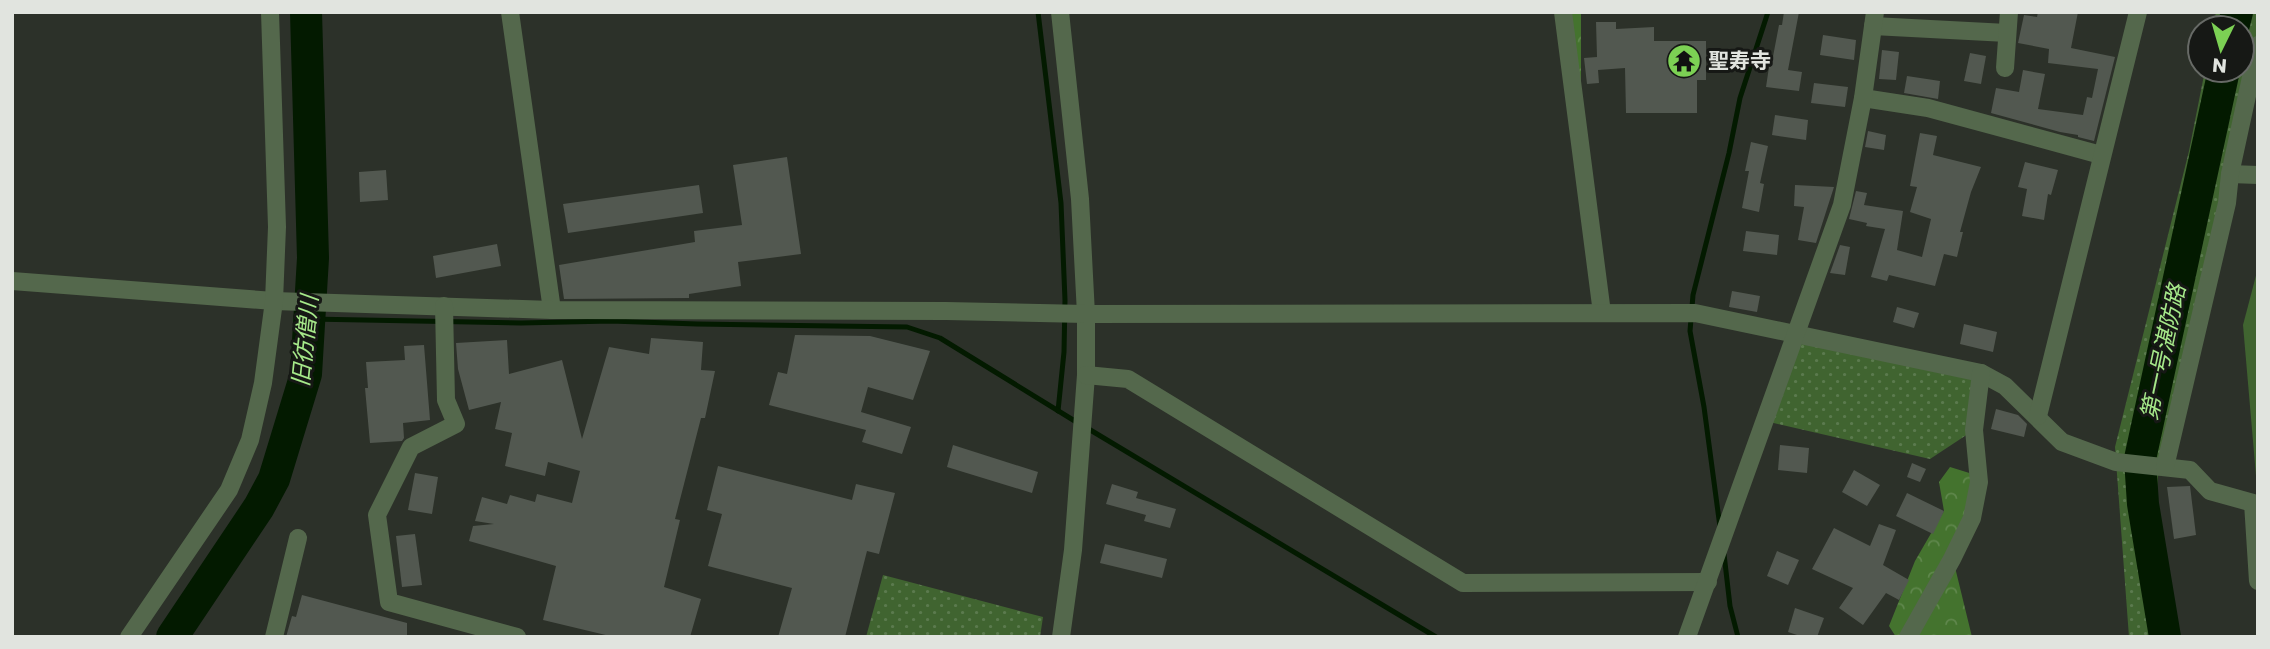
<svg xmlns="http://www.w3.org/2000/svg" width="2270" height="649" font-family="Poppins,'Noto Sans JP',sans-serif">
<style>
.grass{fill:url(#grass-dots)}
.forest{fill:url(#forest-crowns)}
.garden{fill:#406430}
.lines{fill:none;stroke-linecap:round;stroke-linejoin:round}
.stream{stroke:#031a00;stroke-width:5}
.river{stroke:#031a00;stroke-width:32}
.building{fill:#525850}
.minor{stroke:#54684c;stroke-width:18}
.labels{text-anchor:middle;stroke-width:6;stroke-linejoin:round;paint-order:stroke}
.poi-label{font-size:21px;font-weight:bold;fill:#e1e4df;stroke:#161815;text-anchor:start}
.water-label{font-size:23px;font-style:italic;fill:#a6e98a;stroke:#161815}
</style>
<defs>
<pattern id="grass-dots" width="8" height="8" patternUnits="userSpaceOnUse" patternTransform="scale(1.75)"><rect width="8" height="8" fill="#406430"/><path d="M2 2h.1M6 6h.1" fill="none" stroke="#5b7a4e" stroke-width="1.8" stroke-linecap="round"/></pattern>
<pattern id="forest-crowns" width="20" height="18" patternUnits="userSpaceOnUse" patternTransform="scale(1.75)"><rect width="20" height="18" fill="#44732e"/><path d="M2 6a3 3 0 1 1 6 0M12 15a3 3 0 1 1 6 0" fill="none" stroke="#5f874c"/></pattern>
</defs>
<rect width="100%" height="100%" fill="#2c3129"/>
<!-- grass -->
<g class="grass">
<path d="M2216,12h42v22l-18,94 -81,338 -3,33 16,138h-43l-14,-190 74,-296 16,-81h37v-42h-29z"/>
<path d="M1793,340l188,33 -7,57 -44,29 -165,-38z"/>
<path d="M883,575l160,42 -3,20h-174z"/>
</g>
<!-- forest -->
<g class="forest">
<path d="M1563,12h18v76z"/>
<path d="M1950,467l29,9 -26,83 19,78h-76l-7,-11 26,-65 29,-50 -5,-29z"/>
</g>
<!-- garden -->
<path class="garden" d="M2258,268v231l-15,-174z"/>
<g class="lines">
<!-- stream -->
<g class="stream">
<path d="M1038,12l23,191 4,97 -1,52 -6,59"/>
<path d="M310,319l211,4 90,-2 86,3 210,3 33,11 138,85"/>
<path d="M1087,428l349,209"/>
<path d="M1720,527l-16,-120 -14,-76 3,-36 36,-142 11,-55 28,-86"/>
<path d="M1724,554l6,52 8,31"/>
</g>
<!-- river -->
<g class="river">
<path d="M2233,28l4,-16"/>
<path d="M172,637l87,-130 15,-28 32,-105 7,-116 -7,-246"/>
<path d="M2165,637l-22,-133 -3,-45 84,-389"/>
</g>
</g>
<!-- building -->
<g class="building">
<path d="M1784,12h15l-11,58 14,2 -3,19 -33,-4 3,-20h2l8,-42h3z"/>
<path d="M2038,12h40l-7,36 44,9 -21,84 -16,-4v-2l-18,-3 -69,-19 5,-25 23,4 4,-22 22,4 -7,35 45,6 4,-18 5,1 6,-29 -50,-6 1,-14 -31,-6 6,-28 13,2z"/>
<path d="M1596,22h20v7l38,-2v14h52v39h-9v33h-71l-1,-45 -27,2 1,13 -12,1 -3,-26 13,-1z"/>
<path d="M1823,35l33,5 -2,20 -34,-5z"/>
<path d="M1882,50l17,2 -3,28 -17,-1z"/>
<path d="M1970,53l16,3 -5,28 -17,-3z"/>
<path d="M1907,76l33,5 -2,18 -34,-6z"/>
<path d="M1814,83l34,4 -3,20 -34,-4z"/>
<path d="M1775,115l33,5 -2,20 -34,-5z"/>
<path d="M1868,131l18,4 -2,15 -19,-3z"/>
<path d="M1920,133l17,3 -4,19 48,12 -10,25 -11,40h3l-6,25 -13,-3 -9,32 -46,-11 -2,6 -16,-4 14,-48 -19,-3 1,-3 -18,-4 7,-28 11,2 -3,12 39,6 -6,39 25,7 9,-38 -21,-7 7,-25 -7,-1z"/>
<path d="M1751,142l17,4 -8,37 4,1 -5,28 -17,-4 7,-37h-4z"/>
<path d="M787,157l14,97 -63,8 3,24 -52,8v4l-125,1 -5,-34 136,-23 -1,-11 48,-6 -9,-60z"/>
<path d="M2025,162l33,8 -7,25 -3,-1 -4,26 -22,-4 5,-27 -9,-2z"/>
<path d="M386,170l2,30 -28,2 -1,-30z"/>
<path d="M699,185l4,28 -135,20 -5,-29z"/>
<path d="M1795,185l39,2 -18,56 -18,-3 6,-33 -10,-1z"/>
<path d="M1746,231l33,4 -2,20 -34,-4z"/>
<path d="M497,244l4,22 -65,12 -3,-22z"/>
<path d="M1840,245l10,2 -5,28 -15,-2z"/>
<path d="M1732,291l28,5 -3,16 -28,-5z"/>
<path d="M1897,307l22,6 -5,15 -21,-6z"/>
<path d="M1964,324l33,8 -4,20 -33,-8z"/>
<path d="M795,335l75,1 60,15 -17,49 -45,-13 -7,25 50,15 -9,27 -40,-12 4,-12 -97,-25 9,-33 9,2z"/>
<path d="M651,338l52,4 -2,28 14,1 -10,47h-4l-26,101 5,1 -16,67 37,12 -11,38h-76l-71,-17 13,-54 -87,-25 4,-15 21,-2 -19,-3 7,-24 25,7 3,-9 25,7 2,-8 35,9 8,-32 -32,-9 -3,14 -40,-10 7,-33 -17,-4 6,-27 -32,8 -11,-41 -2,-26 51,-3 2,34 53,-14 20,79 27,-92 40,7z"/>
<path d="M424,345l6,75 -27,3 1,15 -2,3 -32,2 -5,-55h3l-2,-26 39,-2 -1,-14z"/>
<path d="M1996,409l22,6 9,9 -3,13 -33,-8z"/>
<path d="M953,445l85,27 -6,21 -85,-26z"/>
<path d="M1780,445l29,3 -2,25 -29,-3z"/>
<path d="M1912,463l14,6 -6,13 -13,-5z"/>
<path d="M718,466l134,34 4,-16 39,9 -16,61 -12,-3 -22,86h-67l14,-49 -84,-22 14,-52 -15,-4z"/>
<path d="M1854,470l26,15 -13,21 -25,-14z"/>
<path d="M415,473l23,4 -6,37 -24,-4z"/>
<path d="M1112,484l26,8 -2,6 40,11 -6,19 -26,-7 2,-6 -40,-11z"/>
<path d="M2190,486l6,49 -22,4 -7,-52z"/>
<path d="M1907,493l37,18 -11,23 -37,-18z"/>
<path d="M1879,524l17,6 -13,35 26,15 -10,20 -13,-7 -23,32 -24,-17 14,-20 -41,-19 22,-41 36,18z"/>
<path d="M415,534l7,51 -20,2 -6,-51z"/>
<path d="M1105,544l62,15 -5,19 -62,-15z"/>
<path d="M1777,551l22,9 -11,25 -21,-9z"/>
<path d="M302,595l105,28v14h-121l6,-21 4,1z"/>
<path d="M1795,608l29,10 -7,19h-14l-15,-5z"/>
</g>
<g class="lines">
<!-- minor -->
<g class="minor">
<path d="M510,12l42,298"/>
<path d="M1060,12l20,187 6,115v61l-13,175 -12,87"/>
<path d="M1563,12l39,301"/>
<path d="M1873,26l134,7"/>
<path d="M2005,68l4,-56"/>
<path d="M1863,98l65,10 173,47"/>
<path d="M2230,174l28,1"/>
<path d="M12,281l262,20 278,9 394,1 140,3 609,-1 286,60 24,13 57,56 54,20 74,8 20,21 43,12 5,78"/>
<path d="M444,306l2,94 10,24 -45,23 -34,68 12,87 128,35"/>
<path d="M1086,375l42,4 335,204 245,-1"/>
<path d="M2038,416l100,-404"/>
<path d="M2165,467l62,-264 3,-29 28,-129"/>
<path d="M129,637l100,-147 21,-50 13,-57 11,-82 3,-74 -7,-215"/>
<path d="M274,637l24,-99"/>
<path d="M1687,637l155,-432 21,-107 12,-86"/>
<path d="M1908,637l44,-78 20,-41 7,-36 -5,-52 7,-57"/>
</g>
</g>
<!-- icons -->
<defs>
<g id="temple-disc" transform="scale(1.75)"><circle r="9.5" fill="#7cd154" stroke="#161815"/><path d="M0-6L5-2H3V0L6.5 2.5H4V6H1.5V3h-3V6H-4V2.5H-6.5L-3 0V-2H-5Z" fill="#111"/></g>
</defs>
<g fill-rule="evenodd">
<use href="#temple-disc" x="1684" y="61"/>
</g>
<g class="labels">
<!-- poi labels -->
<g class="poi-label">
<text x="1708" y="68">聖寿寺</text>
</g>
<!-- water labels -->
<g class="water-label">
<text transform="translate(305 341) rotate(-84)" y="8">旧彷僧川</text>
<text transform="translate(2163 352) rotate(-78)" y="8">第一号湛防路</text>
</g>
</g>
<!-- border -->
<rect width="2270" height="649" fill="none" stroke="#e1e4df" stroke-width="28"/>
<!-- north arrow -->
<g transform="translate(2221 49) rotate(185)"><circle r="33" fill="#161815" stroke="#676a66" stroke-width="2"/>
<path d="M0-5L12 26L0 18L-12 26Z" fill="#7cd154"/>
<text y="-10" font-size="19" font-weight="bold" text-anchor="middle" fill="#e1e4df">N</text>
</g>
</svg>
